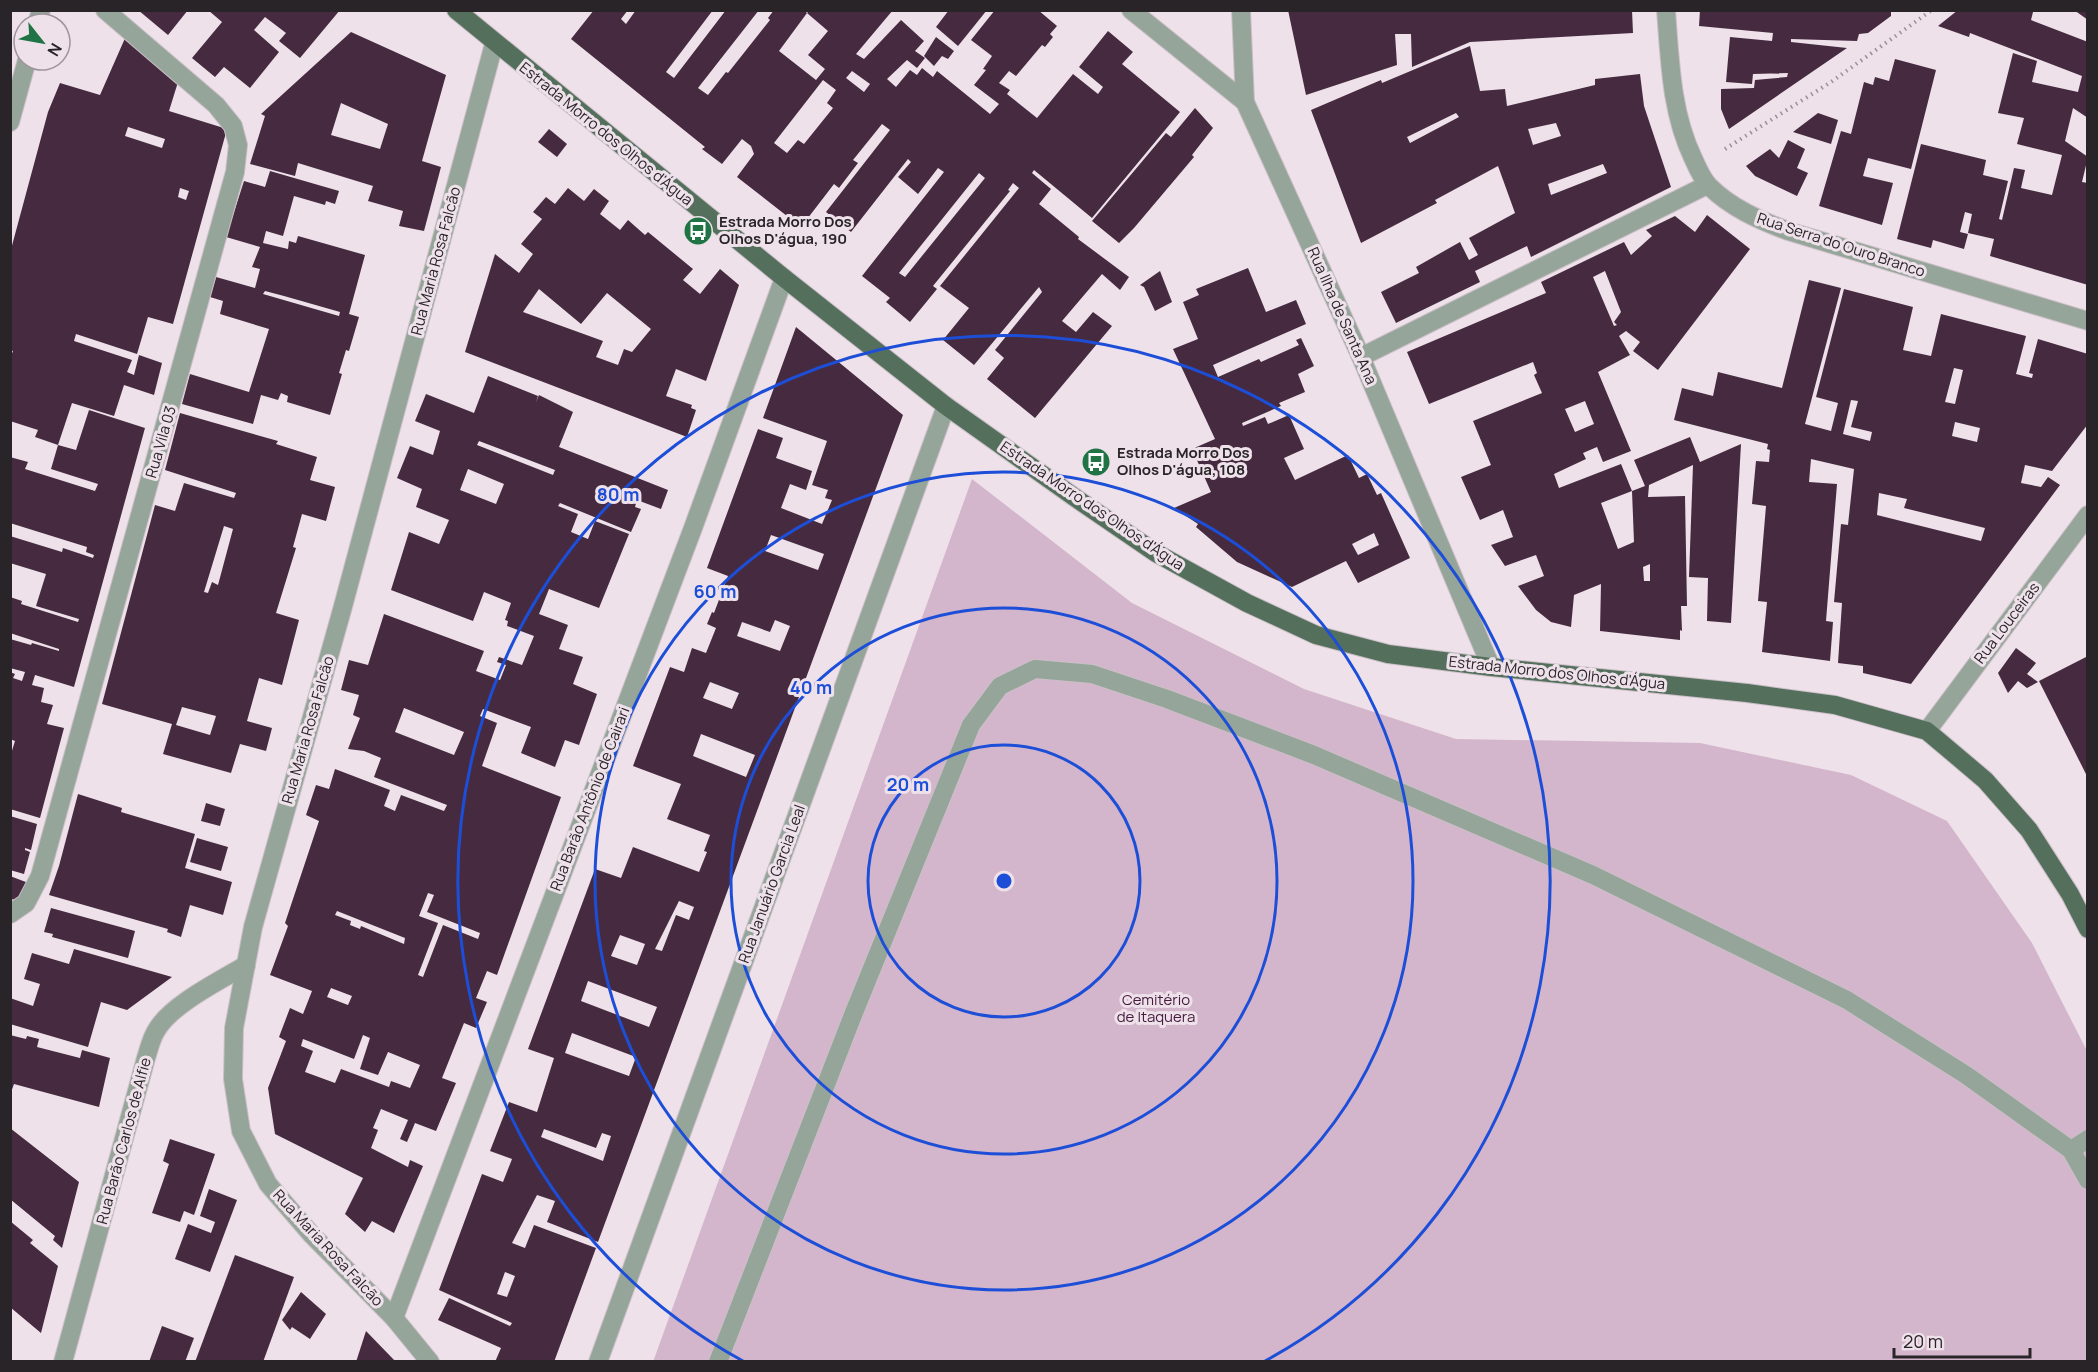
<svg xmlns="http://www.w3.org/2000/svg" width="2098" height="1372" font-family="Manrope,sans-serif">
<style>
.green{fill:#d3b6cb}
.building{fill:#462b40;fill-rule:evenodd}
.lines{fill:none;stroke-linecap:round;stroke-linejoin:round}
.minor-casing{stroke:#cbbfc7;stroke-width:20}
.major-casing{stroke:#cbbfc7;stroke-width:20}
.path{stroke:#9a9097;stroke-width:4;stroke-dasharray:1.5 4.5;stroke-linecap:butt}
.minor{stroke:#96a59a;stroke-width:18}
.major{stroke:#54705d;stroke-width:18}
.ring{fill:none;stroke:#1d4ed8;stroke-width:3}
.labels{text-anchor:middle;stroke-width:6;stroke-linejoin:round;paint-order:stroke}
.street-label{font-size:15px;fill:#292428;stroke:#eee1ea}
.poi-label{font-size:15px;font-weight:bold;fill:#292428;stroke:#eee1ea;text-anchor:start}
.park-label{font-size:15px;fill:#451b3d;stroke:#eee1ea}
.centre{fill:#1d4ed8;stroke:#eee1ea;stroke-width:3}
.ring-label{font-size:18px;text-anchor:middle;font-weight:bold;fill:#1d4ed8;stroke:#eee1ea;stroke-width:6;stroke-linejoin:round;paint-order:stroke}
</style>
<rect width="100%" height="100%" fill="#eee1ea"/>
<!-- green -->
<path class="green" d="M972,479l160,124 172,86 152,50 244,4 151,32 96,46 85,122 55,108v310l-1434,1z"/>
<!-- building -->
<g class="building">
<path d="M138,10h50l-20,25z"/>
<path d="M208,10h132l-40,48 -21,-17 7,-8 -21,-16 -11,13 25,22 -29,36 -26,-21 -9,10 -23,-19 30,-36z"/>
<path d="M594,10h34l-7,9 5,5 10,-14h77l-47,62 8,6 52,-68h33l-61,78 10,7 18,-23 2,1 42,-53 -2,-2 6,-8h30l3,3 -28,38 37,29 9,-11 -17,-14 20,-24 -21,-18 3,-3h83l-37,44 8,5 37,-39 23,21 -9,10 10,7 -8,10 -10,-8 -20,19 9,8 14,-17 7,5 5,-7 11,9 4,-6 53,43 9,-10 -25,-19 12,-15 -3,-1 9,-13 -21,-16 24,-30h43l19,16 -7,8 3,3 -8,10 -3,-2 -26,31 -7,-5 -10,12 11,7 -3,4 30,24 36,-44 25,20 5,-7 -24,-20 29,-36 25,21 -11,12 58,48 -88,106 -58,-48 -2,3 19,16 -12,15 40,33 -1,2 51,38 -9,13 -18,-16 -40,47 14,11 17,-20 19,14 -77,92 -48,-39 17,-21 -9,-8 47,-58 -3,-5 -65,78 -31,-25 26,-32 -29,-22 79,-98 -6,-5 -5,7 2,1 -77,95 4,3 -27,33 -24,-20 4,-4 -28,-22 82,-104 -6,-4 -20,26 -20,-17 13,-15 -3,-3 -57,73 -25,-20 64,-82 -8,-6 -29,36 5,3 -19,25 -5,-4 -33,43 -64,-50 17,-23 -3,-8 -9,-7 -20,25 -20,-15 3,-2 -134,-108zM852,71l18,13 -6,8 -18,-14zM823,80l13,10 -9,13 6,5 -29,36 -6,-4 -11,13 -13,-10zM979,173l6,5 -80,99 -6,-4z"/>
<path d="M949,10h38l-29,36 -22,-19z"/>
<path d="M1288,10h344l1,23 -163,9 -58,25 -1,-33h-16l2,31 -91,30z"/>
<path d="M1700,10h191v6l-23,17 -9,1 -2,7 -66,-2v3l56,6 -118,81 -8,-20v-20l33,-1 1,-8 32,-3 1,-4 -35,1 -1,10 -26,-2 4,-45 42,4 1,-8 -74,-7z"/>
<path d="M1958,10h72l3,2 -2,8 57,22v76l-15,-10 -8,33 23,16 -6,25 6,1v102l-98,-29 4,-17 -26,-6 4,-19 -7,-2 -5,20 8,2 -4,15 -31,-9 -2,8 -34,-9 24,-95 65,16 -3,15 25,6 -9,38 3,1 12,-52 11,2 -4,18 31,7 10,-40 -45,-11 7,-26 -26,-5 15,-60 24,8 -5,21 46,10 4,-16 -112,-43 -1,4 -31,-11z"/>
<path d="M2074,10h14v10z"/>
<path d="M351,32l95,43 -24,86 19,6 -17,64 -25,-5 4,-15 -35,-10 5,-15 -75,-23 -3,13 -45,-12 15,-48 -4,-2zM341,103l47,21 -8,25 -49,-14z"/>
<path d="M126,36l52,46 -9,29 58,18 -54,195 -25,-7 -11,37 -61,-20 -2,7 58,19 -5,12 7,3 5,-20 23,8 -8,32 -30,-10 -10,31 -42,-13 -14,42 -23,-8 3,-7 -28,-9v-63l3,-7 -3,-1v-97l38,-141 12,-29 40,12zM128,127l37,12 -3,9 -37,-12zM180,188l9,3 -3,9 -8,-3z"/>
<path d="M936,37l18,14 -6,8 -6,-3 -8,10 -10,-10z"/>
<path d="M1470,46l10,45 25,-2 2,17 88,-21v-6l45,-5 4,32 27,81 -140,70 -4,-11 -52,25 5,11 -84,41 -15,-31 38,-19 -3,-6 44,-25 9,18 9,-5 -9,-17 46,-25 -17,-47 -63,34 2,3 -76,40 -50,-133 70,-30 1,3zM1456,113l3,4 -49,26 -3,-6zM1556,123l5,13 -28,9 -5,-16zM1603,164l4,9 -56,22 -3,-11z"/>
<path d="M1895,59l41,11 -25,99 -43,-11 -5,18 30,7 -11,42 -63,-19 22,-75 10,3 13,-52 9,3 2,-8 14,4z"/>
<path d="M1195,108l18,20 -21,27 2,2 -60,71 -15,15 -27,-22 74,-88 5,4z"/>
<path d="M1818,113l20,7 -7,24 -38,-12z"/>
<path d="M549,129l18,15 -10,13 -19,-15z"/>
<path d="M1788,140l17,9 -8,19 11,5 -11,23 -42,-20 -9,-10 24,-17 9,9z"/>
<path d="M270,171l69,20 -4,13 -9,-3 -1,4 -31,-9 -11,40 -17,-5 -3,12 25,6 1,-8 7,2 2,-7 67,19 -16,59 10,3 -10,34 -3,-1 -7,23 3,1 -12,41 -43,-13 1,-6 -7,-3 -3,7 -17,-5 -8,29 -71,-20 8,-30 59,18 20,-63 -49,-15 3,-13 -13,-4 6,-20 39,11 5,-19 -8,-2 8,-20 -34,-10 18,-56 21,6zM265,291l19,5 56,16 -1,4 -76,-22z"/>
<path d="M568,188l16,13 10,-12 15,12 -9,13 20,16 8,-10 17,15 3,-3 45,37 -10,11 17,14 20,-25 19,16 -33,96 -30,-12 -10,27 26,9 -1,3 5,2 -9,27 -222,-85 30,-98 24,19 14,-19 -12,-10 21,-25 -9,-7 13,-15 9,7zM539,289l42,35 26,-31 44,36 -19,23 -8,-3 -6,16 -22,-8 7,-16 -80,-29z"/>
<path d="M1707,215l43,34 -92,121 -25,-19 7,-9 -14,-11 -7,5 11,19 -32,17 33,79 -28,11 -6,-15 -14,6 3,6 -32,15 5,14 62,-24 11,27 -31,12 17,46 16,-7 -2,-51 13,-5 -11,-26 56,-23 10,25 41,-18 -10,179 -24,-2 1,-43 -19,-1 4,-112 -44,20 -1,12 37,-1 2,110h-6l1,25 -2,-1v10l-80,-9 1,-47 -27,11 -3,32 -20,-5 -15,-12 -18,-24 26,-10 -8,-21 -31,11 -14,-21 22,-8 -10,-27 -23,10 -19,-43 30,-12 -18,-44 69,-28 -8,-18 3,-2 -4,-11 -104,42 -22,-52 139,-59 -5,-11 83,-40 7,13 21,-19 -6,-6 29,-14 20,16zM1605,271l16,41 -7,10 3,3 -3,1 -21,-49zM1585,401l9,23 -19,8 -10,-23zM1650,564v17h-6l-1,-14z"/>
<path d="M1248,268l18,44 30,-12 10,24 -93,41 5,12 41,-18 2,3 38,-17 -3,-5 5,-2 13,28 -16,8 7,18 -26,11 2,3 -39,17 1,3 22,-9 3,7 21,-9 15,34 -20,9 11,22 53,-25 11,23 8,-4 10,21 4,-2 29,65 -52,25 -12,-22 -54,26 -55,-25 -41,-35 2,-3 -24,-16 37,-16 -19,-43 23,-10 -42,-90 25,-10 -15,-37 16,-7 -3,-6zM1374,533l5,12 -21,10 -6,-11z"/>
<path d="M1160,271l12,31 -17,9 -11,-24 -4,-2z"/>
<path d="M1809,280l32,8 -36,136 26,7 7,-28 -22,-6 28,-108 69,18 -10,43 28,6 10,-42 85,22 -10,38 16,4 1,-4 -4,-1 9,-34 50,15v70l-36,47 -27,-6 -4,18 20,4 7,-10 12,8 -149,199 -48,-11v-7l-25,-3 4,-60 -8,-1 7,-78 7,1 6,-56 -43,-10 -2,23 28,2 -11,137 7,1 -3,39 -68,-9 5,-50 -9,-1 8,-95 -14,-2 4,-43 13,1 1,-12 -3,-1 1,-5 -94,-24 8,-32 31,8 5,-24 64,16zM1954,368l9,2 -8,34 -10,-2zM1851,400l7,1 -7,26 21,5 -2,9 -27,-7zM1955,422l25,6 -3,14 -25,-6zM1879,493l28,6 -3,9 81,20 -4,13 -104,-26z"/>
<path d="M796,327l107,88 -305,827 -51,-20 8,-21 -18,-6 -25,48 13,5 9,-23 62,23 -42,114h-59l6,-14 -63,-28 11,-22 61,28 2,-3 -73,-33 43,-116 21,8 9,-23 -22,-8 19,-49 28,10 17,-54 -26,-9 67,-180 26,9 12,-31 66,25 8,-20 -3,-1 6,-16 -43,-16 14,-35 -48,-18 37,-99 14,5 8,-24 14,5 10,-25 -9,-4 5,-12 2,1 14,-37 -21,-8 51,-139 25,9 -7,20 36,13 -6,19 -16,-6 -9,24 41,16 10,-24 -7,-2 3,-8 -16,-5 15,-44 -64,-23zM771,535l53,19 -6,16 -53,-19zM775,620l15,6 -10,25 -43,-15 5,-14 28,10zM710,682l29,11 -7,16 -29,-11zM701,734l54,21 -9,22 -53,-21zM679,901l15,6 -5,13 -13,-5 -14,36 -7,-2zM620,935l25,9 -8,21 -26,-9zM588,981l69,26 -8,20 -68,-26zM572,1033l64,24 -7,19 -64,-23zM544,1129l52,19 6,-15 9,3 -8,25 -62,-24zM505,1272l10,4 -8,21 -10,-3z"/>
<path d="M488,376l50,20 -2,6 3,-7 34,17 -14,35 109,43 -7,19 -24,-9 -2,7 6,2 -10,23 -71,-29 -2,3 20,8 -7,18 17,7 7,-18 34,13 -30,74 -50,-19 -10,25 29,11 -9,24 24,8 -10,27 24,10 -18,51 -14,-5 -10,27 -34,-14 10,-26 -48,-18 -3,7 17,7 -15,43 79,31 -64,178 -10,-4 -11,27 11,4 -11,26 -12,-5 -22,55 14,5 -20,48 -21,-8 -8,19 -7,-3 8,-19 -27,-11 -8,19 5,2 -7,18 37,19 2,-7 13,6 -29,67 -22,-12 -7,11 -20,-18 18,-36 -88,-44 -7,-46 18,-47 -7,-4 11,-29 13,6 9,-23 -42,-16 18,-49 -3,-3 34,-102 -13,-6 10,-30 13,4 6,-20 55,21 -6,16 11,5 6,-16 43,16 3,-6 -73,-28 7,-19 -17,-7 -16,-2 12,-31 -7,-3 6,-20 -18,-5 8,-30 19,5 16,-51 100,37 -8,20 24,9 6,-15 -9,-3 2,-5 23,8 12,-29 -27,-10 1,-5 -3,-1 6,-17 -27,-11 -11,29 -82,-31 18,-58 30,12 10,-24 -33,-13 6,-18 -25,-11 13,-32 23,9 7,-24 -25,-10 11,-27 48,19zM479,441l76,29 -2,5 -76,-30zM468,469l36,15 -8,20 -36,-14zM404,708l60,24 -10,23 -59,-23zM428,893l6,2 -7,17 53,21 -2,6 -35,-14 -20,52 -5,-2 20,-52 -19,-7zM337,911l68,27 -1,6 -43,-18 -1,3 -10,-4 1,-4 -16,-6zM331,988l21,8 -4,9 -21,-8zM363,1035l7,3 -10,31 18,6 10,-23 32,13 -10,23 -19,-7 -2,6 -48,-18 -6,14 -30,-11 8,-21 -12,-5 2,-7 51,20z"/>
<path d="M89,410l56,18 -71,259 -39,-12 -3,10 12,3 -3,14 12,3 -6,19 17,4 -24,90 -30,-9v-52l5,-16 -5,-2v-67l5,2 -2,4 9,3 3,-9 -15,-4v-29l21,6 1,-2 27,8v-2l-49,-16v-36l12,4 -1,3 57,18 1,-3 -43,-13 10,-32 -36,-11v-27l52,16 1,-4 30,10 1,-3 -8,-3 1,-5 -77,-24v-66l18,5 -3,7 70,22 3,-7 -47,-15 7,-24 18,5z"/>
<path d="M180,413l98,28 -2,3 41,13 -7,23 25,7 -9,34 -24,-7 -9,33 3,1 -20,65 23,7 -17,65 -23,-7 -12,43 25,7 -6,23 -26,-7 -9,29 -68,-19 9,-30 -70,-20 53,-199 20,6 9,-28 50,15 2,-5 -71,-23zM224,526l9,3 -15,56 -6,-3 -4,11 -4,-1zM182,707l34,9 -6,19 -34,-10z"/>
<path d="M2016,648l20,15 -9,11 11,8 -11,6 -9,-7 -10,12 -10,-20z"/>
<path d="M2088,656v122l-49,-97z"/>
<path d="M78,794l44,14 -1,4 74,22 -10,34 47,14 -9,33 -33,-10 -9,32 -14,-5 1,-3 -119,-34 10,-29z"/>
<path d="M206,803l19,6 -5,17 -19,-5z"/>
<path d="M10,816l27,8 -6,26 -6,-2v2l5,2 -6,22 -14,-4z"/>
<path d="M197,838l31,9 -7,24 -31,-9z"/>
<path d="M10,876l21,8 -13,16 -8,-1z"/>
<path d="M51,908l84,23 -7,27 -76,-21 1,-3 -9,-2z"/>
<path d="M74,949l98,28 -45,33 -26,-8 -13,45 -78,-23v-26l23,8 7,-22 -16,-5 8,-26 37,11z"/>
<path d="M10,1035l16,4 1,-3 12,3 -2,8 43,11 2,-8 28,8 -11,49 -85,-23 -4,11z"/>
<path d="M10,1128l69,54 -17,66 -9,-8 2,-4 -45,-37z"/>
<path d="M170,1139l45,15 -21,61 -10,-4 -4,11 -28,-9 17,-49 -6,-3z"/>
<path d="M209,1189l28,11 -27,72 -35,-13 13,-35 23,9 4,-11 -15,-6z"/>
<path d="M10,1221l23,19 -3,3 28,23 -17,67 -31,-26z"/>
<path d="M235,1255l59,22 -31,85h-68z"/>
<path d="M301,1292l25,22 -16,25 -18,-12 -2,3 -8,-10z"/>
<path d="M162,1326l32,12 -9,24h-36z"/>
<path d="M366,1331l30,31h-40z"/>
</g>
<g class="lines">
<!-- minor casing -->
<g class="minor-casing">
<g id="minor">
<path d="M1131,10l114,92 116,255 130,310"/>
<path d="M1241,10l4,92"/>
<path d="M1666,10c4,51 5,102 27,148 4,9 9,21 16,28 22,22 50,34 79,45l300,90"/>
<path d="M37,24l4,-14"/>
<path d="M10,122l17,-62"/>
<path d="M1361,357l346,-172"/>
<path d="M1927,731l161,-216"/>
<path d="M10,914l16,-11 14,-27 195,-704 3,-27 -5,-19 -17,-21 -111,-95"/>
<path d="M2071,1150l17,-11"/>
<path d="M394,1318l299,-790 91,-250"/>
<path d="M63,1362l83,-304c3,-9 5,-19 10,-27 14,-26 65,-51 90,-66"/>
<path d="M430,1362l-36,-44 -83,-84 -43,-50 -27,-53 -8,-52 1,-51 19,-101 89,-317 152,-566"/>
<path d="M598,1362l348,-956"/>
<path d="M718,1362l135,-347 118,-290 29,-39 35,-17 57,5 75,25 147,56 279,120 254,125 119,75 105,75 17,30"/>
</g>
</g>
<!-- major casing -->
<g class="major-casing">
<path id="major" d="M456,10l328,268 162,128 131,93 79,54 91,50 69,32 72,19 103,13 256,26 88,12 92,26 58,49 44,50 41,64 18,35"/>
</g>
<!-- path -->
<path class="path" d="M1725,149l106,-67 101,-72"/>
<!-- minor -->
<use href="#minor" class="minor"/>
<!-- major -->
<use href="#major" class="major"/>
</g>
<!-- distance rings -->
<g class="ring">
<circle cx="1004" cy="881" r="136"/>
<circle cx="1004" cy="881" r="273"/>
<circle cx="1004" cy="881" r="409"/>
<path d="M743 1361A546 546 0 1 1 1265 1361"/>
</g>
<!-- icons -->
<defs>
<g id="bus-disc" transform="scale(1.5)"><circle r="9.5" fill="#207345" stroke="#eee1ea"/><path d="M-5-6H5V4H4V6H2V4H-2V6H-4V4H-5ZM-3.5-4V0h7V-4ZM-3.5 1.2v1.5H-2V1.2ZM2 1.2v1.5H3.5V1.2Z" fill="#fff"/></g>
</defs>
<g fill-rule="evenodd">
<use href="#bus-disc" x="698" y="231"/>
<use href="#bus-disc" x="1096" y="462"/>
</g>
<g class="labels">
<!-- street labels -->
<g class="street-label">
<text transform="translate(606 134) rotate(39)" y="5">Estrada Morro dos Olhos d'Água</text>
<text transform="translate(1841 245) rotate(18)" y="5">Rua Serra do Ouro Branco</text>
<text transform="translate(436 261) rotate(-75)" y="5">Rua Maria Rosa Falcão</text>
<text transform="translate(1342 316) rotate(66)" y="5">Rua Ilha de Santa Ana</text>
<text transform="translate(161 442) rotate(-74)" y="5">Rua Vila 03</text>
<text transform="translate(1092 506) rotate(34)" y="5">Estrada Morro dos Olhos d'Água</text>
<text transform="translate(2007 623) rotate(-53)" y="5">Rua Louceiras</text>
<text transform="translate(1557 673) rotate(6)" y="5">Estrada Morro dos Olhos d'Água</text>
<text transform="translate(308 730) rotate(-74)" y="5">Rua Maria Rosa Falcão</text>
<text transform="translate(590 799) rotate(-69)" y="5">Rua Barão Antônio de Cairari</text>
<text transform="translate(772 884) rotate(-70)" y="5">Rua Januário Garcia Leal</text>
<text transform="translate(124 1141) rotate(-75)" y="5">Rua Barão Carlos de Alfie</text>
<text transform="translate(328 1248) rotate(47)" y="5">Rua Maria Rosa Falcão</text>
</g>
<!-- poi labels -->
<g class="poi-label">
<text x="719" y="227">Estrada Morro Dos<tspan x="719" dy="17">Olhos D'água, 190</tspan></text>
<text x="1117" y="458">Estrada Morro Dos<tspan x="1117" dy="17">Olhos D'água, 108</tspan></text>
</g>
<!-- park labels -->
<g class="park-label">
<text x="1156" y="1005">Cemitério<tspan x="1156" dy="17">de Itaquera</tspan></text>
</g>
</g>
<circle cx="1004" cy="881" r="9" class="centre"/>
<g class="ring-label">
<text x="618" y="501">80 m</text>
<text x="715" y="598">60 m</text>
<text x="811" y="694">40 m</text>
<text x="908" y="791">20 m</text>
</g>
<!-- border -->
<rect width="2098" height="1372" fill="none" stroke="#292428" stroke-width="24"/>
<!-- north arrow -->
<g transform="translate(42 42) rotate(121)"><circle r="28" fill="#eee1ea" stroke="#9f959c" stroke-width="1.5"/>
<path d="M0-4.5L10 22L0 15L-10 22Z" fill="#207345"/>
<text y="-9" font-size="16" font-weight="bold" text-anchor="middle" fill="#292428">N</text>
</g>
<!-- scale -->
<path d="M1894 1348v9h136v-9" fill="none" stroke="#292428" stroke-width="3"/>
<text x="1903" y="1348" font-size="18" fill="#292428" stroke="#eee1ea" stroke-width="4.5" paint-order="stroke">20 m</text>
</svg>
